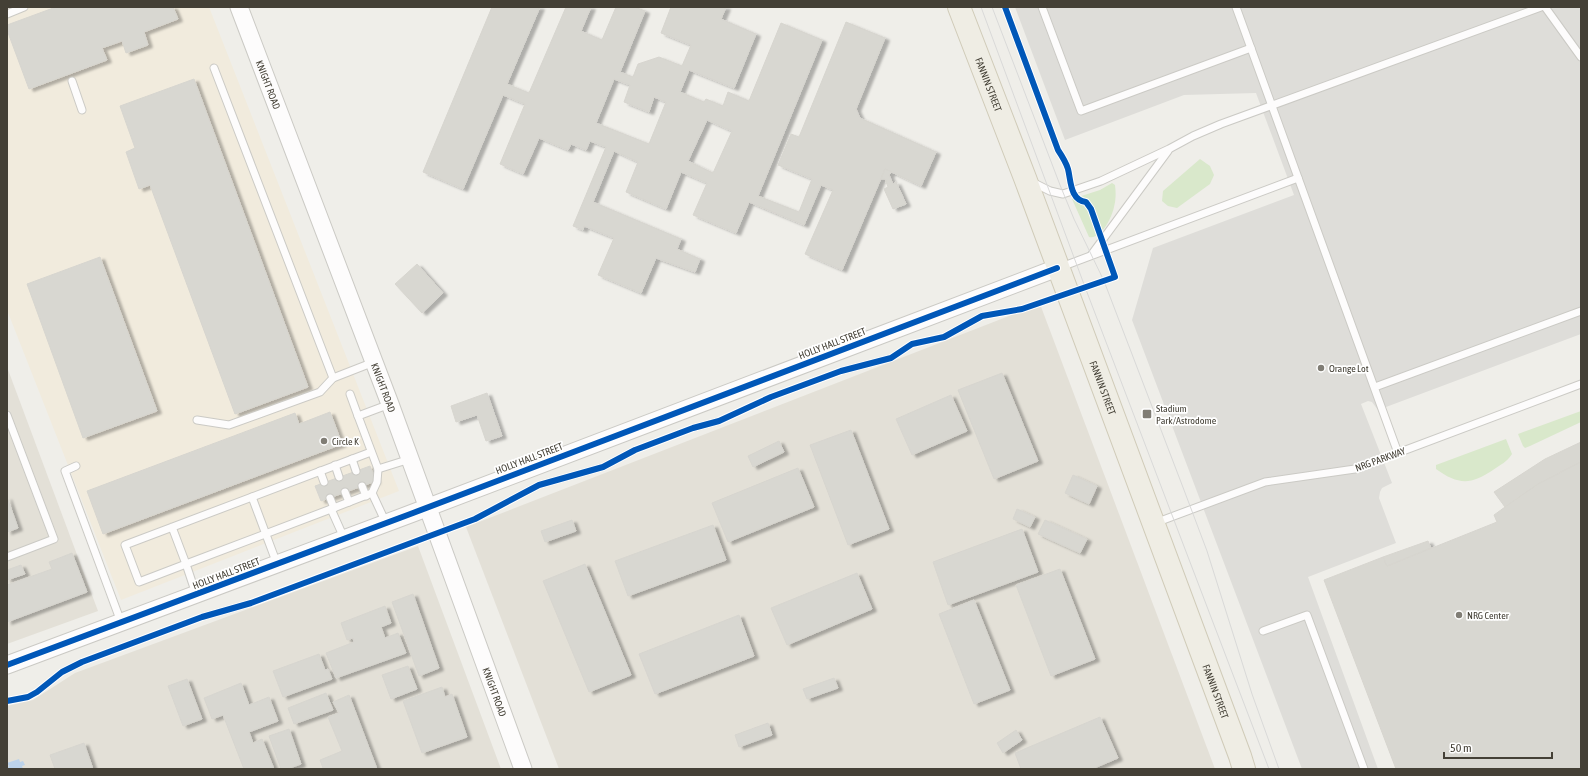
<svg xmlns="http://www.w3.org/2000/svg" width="1588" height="776" font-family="'Asap Condensed',sans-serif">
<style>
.residential{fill:#e3e0d7}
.commercial{fill:#f1ebdd}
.green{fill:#d9e8cb}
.parking{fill:#deddd9}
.water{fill:#bdd3ea}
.building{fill:#d8d7d1;stroke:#d7d5cf;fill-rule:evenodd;filter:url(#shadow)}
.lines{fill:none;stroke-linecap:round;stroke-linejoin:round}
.service-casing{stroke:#cbcac5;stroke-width:9}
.tertiary-casing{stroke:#cbcac5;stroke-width:19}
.primary-casing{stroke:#d0cbb8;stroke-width:24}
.service{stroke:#fdfcfc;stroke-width:7}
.tertiary{stroke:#fdfcfc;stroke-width:17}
.primary{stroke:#efede4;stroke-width:22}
.tram{stroke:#d9d9d8;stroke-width:1}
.cycleway-casing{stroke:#fff;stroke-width:8}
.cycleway{stroke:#0057b8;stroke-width:6}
.poi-dot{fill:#807d75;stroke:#fff;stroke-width:1.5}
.labels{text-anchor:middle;stroke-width:3.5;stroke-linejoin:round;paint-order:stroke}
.street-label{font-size:10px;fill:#444036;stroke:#fff}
.poi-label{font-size:10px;fill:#444036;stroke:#fff;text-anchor:start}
</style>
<defs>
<filter id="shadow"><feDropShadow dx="4.5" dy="2.5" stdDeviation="1" flood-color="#0004"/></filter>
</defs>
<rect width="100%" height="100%" fill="#efeee9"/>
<!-- residential -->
<g class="residential">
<path d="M1040,304l175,465h-656l-93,-242z"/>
<path d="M7,367l91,244 -91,33z"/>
<path d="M418,546l83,223h-494v-63l26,-6 42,-27z"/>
</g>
<!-- commercial -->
<path class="commercial" d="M7,7h202l190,484 -278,109 -114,-290z"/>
<!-- green -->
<g class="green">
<path d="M1200,159l10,7 4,9 -4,9 -33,24 -9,-2 -6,-5 1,-10z"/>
<path d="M1112,183l3,2c1,7 1,15 -1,22 -2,10 -13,33 -25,30l-17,-38 28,-9z"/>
<path d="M1581,411v11l-51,24 -5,2 -2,-2 -5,-12z"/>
<path d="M1506,439l6,15c-5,8 -12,11 -19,16 -22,15 -35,15 -57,-1v-4z"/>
</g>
<!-- parking -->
<path class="parking" d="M1015,7h564l2,4v323l-203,76 -6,-8 -4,-1 -7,3 31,79 -10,5 -2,4 -1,6 17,45 -88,34 70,192h-76l-170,-449 21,-72 141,-53 -38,-102 -72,2 -119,45z"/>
<!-- water -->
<path class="water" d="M19,759l1,3 3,-1 2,4 -3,1 1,3h-16l2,-3 -2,-3z"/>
<!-- building -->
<g class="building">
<path d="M56,7h117l5,12 -34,13 4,13 -22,8 -4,-12 -20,7 5,12 -78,29 -22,-59v-5z"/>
<path d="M492,7h48l-33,77 22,9 37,-86h25l-10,24 21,9 14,-33h19l10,4 -25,61 13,5 5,-13 21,-7 23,9 9,-21 -30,-12 10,-26h55l-5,12 35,15 -22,54 -45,-18 -9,22 24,10 2,-3 17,7 5,-14 21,9 32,-78 41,17 -64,156 41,16 13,-33 -34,-14 13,-31 8,3 47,-115 39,16 -29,71 4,9 76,34 -15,34 -36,-17 -43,101 -37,-16 28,-64 -12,-5 -17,40 -55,-23 -13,31 -43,-18 14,-32 -26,-11 -15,37 -40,-17 12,-30 -24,-11 -21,51 88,37 -4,10 23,10 -5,13 -39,-14 -15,35 -43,-18 16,-37 -30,-12 -1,4 -10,-4 33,-79 -16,-6 -4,9 -15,-6 -3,6 -29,-12 -16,36 -23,-10 25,-60 -22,-9 -40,94 -40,-17zM614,79l16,6 -6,17 25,10 5,-15 12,5 -17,42 -53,-21zM707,120l25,11 -19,42 -25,-12z"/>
<path d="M194,79l114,308 -73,27 -85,-229 -11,4 -13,-37 9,-4 -15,-42z"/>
<path d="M885,169l7,3 -3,3 4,9 3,-2 10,22 -13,5 -9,-20 4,-2 -3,-8h-4z"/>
<path d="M100,257l57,154 -74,27 -56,-154z"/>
<path d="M417,264l26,29 -21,20 -27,-29z"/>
<path d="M1002,373l36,88 -44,18 -36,-89z"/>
<path d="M487,393l15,43 -16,5 -9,-26 -21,7 -5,-16z"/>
<path d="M951,395l16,36 -55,24 -16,-36z"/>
<path d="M330,412l12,32 -239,90 -16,-43 208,-78 4,11z"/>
<path d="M851,430l38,99 -41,16 -38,-100z"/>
<path d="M779,441l5,11 -31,15 -5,-11z"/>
<path d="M1581,442v20l-43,22 -33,23 -11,-15 51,-33z"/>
<path d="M1581,462v307h-185l-72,-189 59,-23 4,9 110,-44 -3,-7 11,-8 33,-23z"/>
<path d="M370,466l6,15 -55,20 -6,-15z"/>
<path d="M798,468l16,39 -86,35 -16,-39z"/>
<path d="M1073,475l24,11 -8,18 -24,-11z"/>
<path d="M7,497l11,31 -11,4z"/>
<path d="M1017,509l18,8 -5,10 -17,-8z"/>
<path d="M572,520l4,11 -31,11 -4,-11z"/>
<path d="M1045,520l42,19 -7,14 -42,-19z"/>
<path d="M713,525l13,35 -98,36 -13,-35z"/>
<path d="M1022,529l16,43 -90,33 -15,-43z"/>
<path d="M1428,541l3,7 -44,18 -4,-9z"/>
<path d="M72,553l15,39 -80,30v-37l45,-16 -3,-7z"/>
<path d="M585,564l46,111 -42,17 -46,-111z"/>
<path d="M21,565l4,9 -18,6v-10z"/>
<path d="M1060,569l35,90 -44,17 -35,-91z"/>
<path d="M857,573l15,36 -85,36 -16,-37z"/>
<path d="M413,594l26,74 -20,8 -27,-74z"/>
<path d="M974,600l36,90 -36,14 -35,-90z"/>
<path d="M385,606l6,17 -10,4 4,11 13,-5 8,20 -70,25 -10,-25 28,-11 -1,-4 -6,2 -6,-17z"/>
<path d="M739,615l15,41 -99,38 -16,-40z"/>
<path d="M319,654l6,16 3,-1 4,10 -49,18 -10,-26z"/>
<path d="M408,666l9,23 -26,10 -9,-24z"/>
<path d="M834,678l4,10 -31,11 -4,-10z"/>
<path d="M187,679l15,40 -19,7 -15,-40z"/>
<path d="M241,683l8,22 20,-8 9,24 -29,11 4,11 9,-4 12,30h-30l-21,-54 -11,4 -8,-21z"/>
<path d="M442,687l3,10 7,-3 15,43 -45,16 -19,-52z"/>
<path d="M326,693l7,17 -39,14 -6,-16z"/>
<path d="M349,695l28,74h-55l1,-1 -3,-8 22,-9 -14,-34 11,-4 -6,-11z"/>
<path d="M1100,717l18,41 -26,11h-71l-6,-16z"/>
<path d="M768,723l4,12 -33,12 -4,-12z"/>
<path d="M289,729l12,35 -14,5h-6l-12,-33z"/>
<path d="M1016,730l6,10 -19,13 -6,-10z"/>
<path d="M84,743l9,26h-38l-5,-14z"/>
</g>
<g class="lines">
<!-- service casing -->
<g class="service-casing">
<g id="service">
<path d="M1042,7l39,104 170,-63"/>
<path d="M1236,7l162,446"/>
<path d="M1545,7l36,50"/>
<path d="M7,14l17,-7"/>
<path d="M214,68l119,310"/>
<path d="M72,81l10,29"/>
<path d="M1032,182l18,9 13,3 38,-13 68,-32 24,-13 28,-12 320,-117"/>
<path d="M1092,254l76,-103"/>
<path d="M1061,267l237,-89"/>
<path d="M1375,387l206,-76"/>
<path d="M350,394l8,22"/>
<path d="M390,404l-32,12 20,53 32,-10"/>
<path d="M7,415l47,124 -47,18"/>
<path d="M197,420l32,5 91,-33 13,-14 41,-16"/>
<path d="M352,459l4,12"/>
<path d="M335,465l4,12"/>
<path d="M76,466l-11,5 56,151"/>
<path d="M320,471l4,11"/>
<path d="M362,486l4,10"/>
<path d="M345,492l4,10"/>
<path d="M372,493l5,-11 1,-13"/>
<path d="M252,497l25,67"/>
<path d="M330,498l4,10"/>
<path d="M1155,523l110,-41 90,-13 226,-85"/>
<path d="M172,527l14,37 -47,18 -14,-37 246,-93"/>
<path d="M344,538l-13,-29 41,-16 14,30"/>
<path d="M196,594l-10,-30 145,-55"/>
<path d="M1263,631l44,-16 57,154"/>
</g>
</g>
<!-- tertiary casing -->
<g class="tertiary-casing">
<g id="tertiary">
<path id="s1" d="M239,7l151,397 133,365"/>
<path d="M7,665l406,-152 644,-245"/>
</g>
</g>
<!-- primary casing -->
<g class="primary-casing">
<g id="primary">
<path id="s2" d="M959,7l66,171 215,578 4,13"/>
</g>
</g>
<!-- service -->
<use href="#service" class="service"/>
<!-- tertiary -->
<use href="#tertiary" class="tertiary"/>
<!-- primary -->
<use href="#primary" class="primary"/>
<!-- tram -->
<g class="tram">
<path d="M981,7l104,280 184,482"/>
<path d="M992,7l68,178 14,34 30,62 80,209 23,61 45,143 27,75"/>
</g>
<!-- cycleway casing -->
<g class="cycleway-casing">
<g id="cycleway">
<path d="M7,665l406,-152 644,-245"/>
<path d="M7,701l21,-4 9,-5 25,-20 20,-10 120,-45 49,-14 224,-84 64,-34 64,-18 32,-17 58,-22 26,-7 52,-24 70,-26 50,-13 21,-14 32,-7 38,-21 40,-7 93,-32 -24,-68 -5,-7c-16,-2 -15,-21 -18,-33 -2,-7 -6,-13 -10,-19l-53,-143"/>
</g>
</g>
<!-- cycleway -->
<use href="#cycleway" class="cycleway"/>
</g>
<!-- markers -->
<g class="poi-dot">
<circle cx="1321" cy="368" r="4"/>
<rect x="1142" y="409" width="10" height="10" rx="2"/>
<circle cx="324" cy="441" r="4"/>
<circle cx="1459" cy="615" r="4"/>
</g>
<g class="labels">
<!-- street labels -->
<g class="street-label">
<text dy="4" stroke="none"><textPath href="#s1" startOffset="83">KNIGHT ROAD</textPath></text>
<text dy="4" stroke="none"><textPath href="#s2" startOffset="83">FANNIN STREET</textPath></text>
<text transform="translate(832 343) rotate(-21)" y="4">HOLLY HALL STREET</text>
<text dy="4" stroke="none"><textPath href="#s1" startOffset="407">KNIGHT ROAD</textPath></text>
<text dy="4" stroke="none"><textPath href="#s2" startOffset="407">FANNIN STREET</textPath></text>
<text transform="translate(529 458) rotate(-21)" y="4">HOLLY HALL STREET</text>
<text transform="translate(1380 459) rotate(-20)" y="4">NRG PARKWAY</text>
<text transform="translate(226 573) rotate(-21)" y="4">HOLLY HALL STREET</text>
<text dy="4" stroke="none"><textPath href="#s1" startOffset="731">KNIGHT ROAD</textPath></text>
<text dy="4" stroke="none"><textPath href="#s2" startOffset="731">FANNIN STREET</textPath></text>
</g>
<!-- poi labels -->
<g class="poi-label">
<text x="1329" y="372">Orange Lot</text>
<text x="1156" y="412">Stadium<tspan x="1156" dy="12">Park/Astrodome</tspan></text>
<text x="332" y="445">Circle K</text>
<text x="1467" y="619">NRG Center</text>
</g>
</g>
<!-- border -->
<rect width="1588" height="776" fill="none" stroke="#444036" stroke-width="16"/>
<!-- scale -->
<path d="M1444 752v6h108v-6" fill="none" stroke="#444036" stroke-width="2"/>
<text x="1450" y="752" font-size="12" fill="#444036" stroke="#ffffff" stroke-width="3" paint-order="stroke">50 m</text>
</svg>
